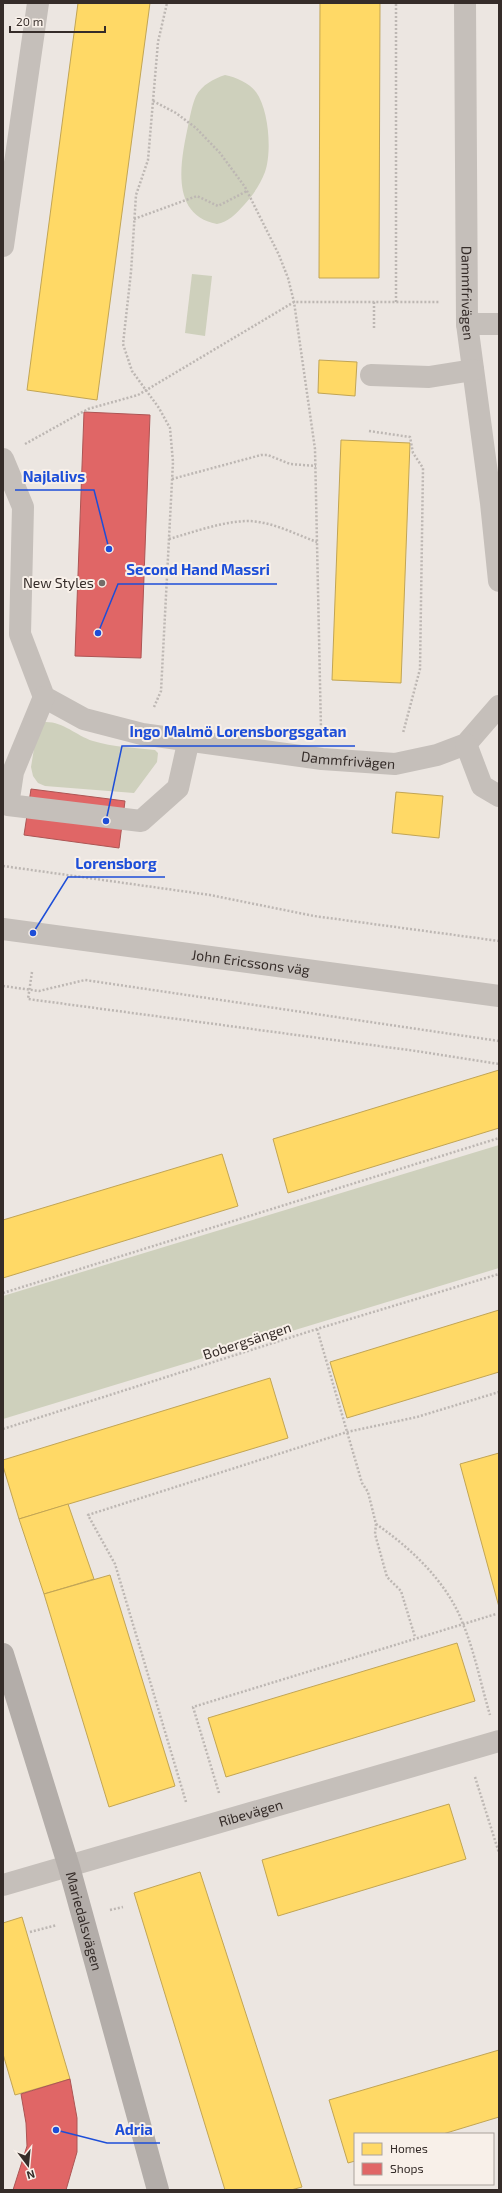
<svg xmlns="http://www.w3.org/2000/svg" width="502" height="2193" font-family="'Exo 2',sans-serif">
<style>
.green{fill:#ced0bc}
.homes{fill:#ffd966;stroke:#c2a554}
.shops{fill:#e06666;stroke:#ad5554}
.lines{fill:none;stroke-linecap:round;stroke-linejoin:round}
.path{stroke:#bdb7b3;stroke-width:2.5;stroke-dasharray:2 2;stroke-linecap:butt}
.minor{stroke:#c5bfba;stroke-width:22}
.major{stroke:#b3ada9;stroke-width:22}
.poi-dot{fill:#756d69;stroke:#f8f0e9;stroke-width:1.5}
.labels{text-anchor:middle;stroke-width:4;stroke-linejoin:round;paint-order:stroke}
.street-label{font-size:14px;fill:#352c29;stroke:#f8f0e9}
.poi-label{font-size:14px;fill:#352c29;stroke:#f8f0e9;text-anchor:end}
.leader{fill:none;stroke:#1d4ed8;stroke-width:1.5}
.callout-dot{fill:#1d4ed8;stroke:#f8f0e9;stroke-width:1.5}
.callout-label{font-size:15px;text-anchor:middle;font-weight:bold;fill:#1d4ed8;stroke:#f8f0e9;stroke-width:4;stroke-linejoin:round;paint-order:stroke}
</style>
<rect width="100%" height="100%" fill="#ece6e1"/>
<!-- green -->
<g class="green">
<path d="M225,75c11,2 24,8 31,17 13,18 16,60 9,80 -5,13 -12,23 -21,33 -8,9 -16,17 -27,19 -48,-9 -36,-64 -29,-98 2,-9 4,-21 8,-30 6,-11 17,-17 29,-21z"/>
<path d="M192,274l20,2 -7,60 -20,-3z"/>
<path d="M44,722c19,-1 31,13 49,19 20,6 42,7 62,9l3,3 -1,9 -23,31 -89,-7 -7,-3 -5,-7 -2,-9 6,-37z"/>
<path d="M499,1145v123l-496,151v-123z"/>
</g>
<!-- homes -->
<g class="homes">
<path d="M78,3h72l-53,397 -70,-10z"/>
<path d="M320,3h60l-1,275h-60z"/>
<path d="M319,360l38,2 -2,34 -37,-3z"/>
<path d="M341,440l69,3 -9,240 -69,-3z"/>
<path d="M396,792l47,4 -4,42 -47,-5z"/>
<path d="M499,1070v58l-211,65 -15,-54z"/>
<path d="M222,1154l16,52 -235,72v-58z"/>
<path d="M499,1310v62l-152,46 -17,-56z"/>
<path d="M270,1378l18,60 -269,81 -16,-53v-6z"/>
<path d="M499,1453v154l-39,-143z"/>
<path d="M68,1504l26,75 -50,15 -25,-75z"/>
<path d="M110,1575l65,211 -66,21 -65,-213z"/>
<path d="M457,1643l18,58 -249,76 -18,-59z"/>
<path d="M449,1804l17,55 -188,57 -16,-56z"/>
<path d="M200,1872l102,315 -11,3h-66l-91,-297z"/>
<path d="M22,1917l48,162 -55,16 -12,-41v-131z"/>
<path d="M499,2050v67l-56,17h-88v27l-7,2 -19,-63z"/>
</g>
<!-- shops -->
<g class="shops">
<path d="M84,412l66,3 -9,243 -66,-2z"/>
<path d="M31,789l94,12 -6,47 -95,-13z"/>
<path d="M70,2079l7,39v34l-11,38h-53l14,-44 -1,-23 -5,-29z"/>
</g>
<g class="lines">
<!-- path -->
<g class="path">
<path d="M153,101l23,12 20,15 24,25 25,34 34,68 9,23 6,24 21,147 6,281"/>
<path d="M134,219l63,-23 21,10 29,-15"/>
<path d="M374,302v28"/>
<path d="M396,302v-299"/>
<path d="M369,431l41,6 3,16 10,15 -3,201 -17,64"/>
<path d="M25,444l63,-35 50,-14 156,-93h145"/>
<path d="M172,479l89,-24h7l22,9 26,2"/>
<path d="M169,539c25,-7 51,-17 78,-18 24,0 48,13 70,21"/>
<path d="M154,707l7,-16 12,-229 -3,-34 -11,-20 -27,-37 -9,-27 8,-72 5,-77 12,-35 10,-118 9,-39"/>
<path d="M3,866l207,29 104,21 185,25"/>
<path d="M32,972l-4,27 388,52 83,13"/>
<path d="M3,986l36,5 46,-11 414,61"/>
<path d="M3,1293l496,-155"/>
<path d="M317,1329l45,154 6,9 8,32 -1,10 12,43 14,14 14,46"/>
<path d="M3,1429l314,-100 182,-55"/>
<path d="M376,1524c35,24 72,59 87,100 12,29 18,61 27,91"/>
<path d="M475,1777l24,76"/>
<path d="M219,1793l-26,-86 303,-93"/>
<path d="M186,1802l-71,-238 -27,-49 259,-83 70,-15 82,-25"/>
<path d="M110,1910l13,-3"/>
<path d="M30,1932l27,-7"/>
</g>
<!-- minor -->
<g class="minor">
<path id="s1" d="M465,3l2,321 24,179 8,78"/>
<path d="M3,246l35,-243"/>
<path d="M467,324h32"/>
<path d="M371,375l58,2 44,-7"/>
<path id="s2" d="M3,459l20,48 -3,127 24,63 40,22 58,15 180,25 73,5 42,-9 29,-11 33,-38"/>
<path d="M44,697l-31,75 -5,33 133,16 37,-33 11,-49"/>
<path d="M466,744l16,42 17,10"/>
<path id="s3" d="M3,929l496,67"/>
<path id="s4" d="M3,1885l496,-144"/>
</g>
<!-- major -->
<path class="major" id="s5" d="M3,1654l66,213 89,323"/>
</g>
<!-- markers -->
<circle class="poi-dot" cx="102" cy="583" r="4"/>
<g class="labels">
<!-- street labels -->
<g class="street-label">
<text dy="5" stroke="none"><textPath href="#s1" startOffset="290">Dammfrivägen</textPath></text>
<text dy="5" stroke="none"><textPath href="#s2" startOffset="560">Dammfrivägen</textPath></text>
<text dy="5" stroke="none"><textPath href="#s3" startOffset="250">John Ericssons väg</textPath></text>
<text transform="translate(247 1341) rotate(-18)" y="5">Bobergsängen</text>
<text dy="5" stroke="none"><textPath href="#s4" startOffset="258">Ribevägen</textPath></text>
<text dy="5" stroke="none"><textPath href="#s5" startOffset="279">Mariedalsvägen</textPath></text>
</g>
<!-- poi labels -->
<g class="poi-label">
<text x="94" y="588">New Styles</text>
</g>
</g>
<!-- callouts -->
<path class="leader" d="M109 549L94 490H15M98 633L118 584H277M106 821L122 746H355M33 933L68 877H165M56 2130L107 2143H160"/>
<g class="callout-dot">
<circle cx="109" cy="549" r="4"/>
<circle cx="98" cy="633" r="4"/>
<circle cx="106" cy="821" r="4"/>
<circle cx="33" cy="933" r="4"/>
<circle cx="56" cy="2130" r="4"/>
</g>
<g class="callout-label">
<text x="54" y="482">Najlalivs</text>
<text x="198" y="575">Second Hand Massri</text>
<text x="238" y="737">Ingo Malmö Lorensborgsgatan</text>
<text x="116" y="869">Lorensborg</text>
<text x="134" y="2135">Adria</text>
</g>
<!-- border -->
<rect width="502" height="2193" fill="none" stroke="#352c29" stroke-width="8"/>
<!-- legend -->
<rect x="354" y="2133" width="140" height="52" fill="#f8f0e9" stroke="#aaa29c"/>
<rect x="362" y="2143" width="20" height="12" fill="#ffd966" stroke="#aaa29c"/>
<text x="390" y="2153" font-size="12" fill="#352c29">Homes</text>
<rect x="362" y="2163" width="20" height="12" fill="#e06666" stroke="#aaa29c"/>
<text x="390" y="2173" font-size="12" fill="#352c29">Shops</text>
<!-- north arrow -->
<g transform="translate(28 2165) rotate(164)" stroke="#f8f0e9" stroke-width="3" paint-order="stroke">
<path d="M0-3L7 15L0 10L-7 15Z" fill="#352c29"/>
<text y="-6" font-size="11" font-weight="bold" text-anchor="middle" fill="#352c29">N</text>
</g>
<!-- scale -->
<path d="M10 26v6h95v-6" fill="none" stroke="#352c29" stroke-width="2"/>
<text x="16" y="26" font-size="12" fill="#352c29" stroke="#f8f0e9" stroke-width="3" paint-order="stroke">20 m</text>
</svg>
